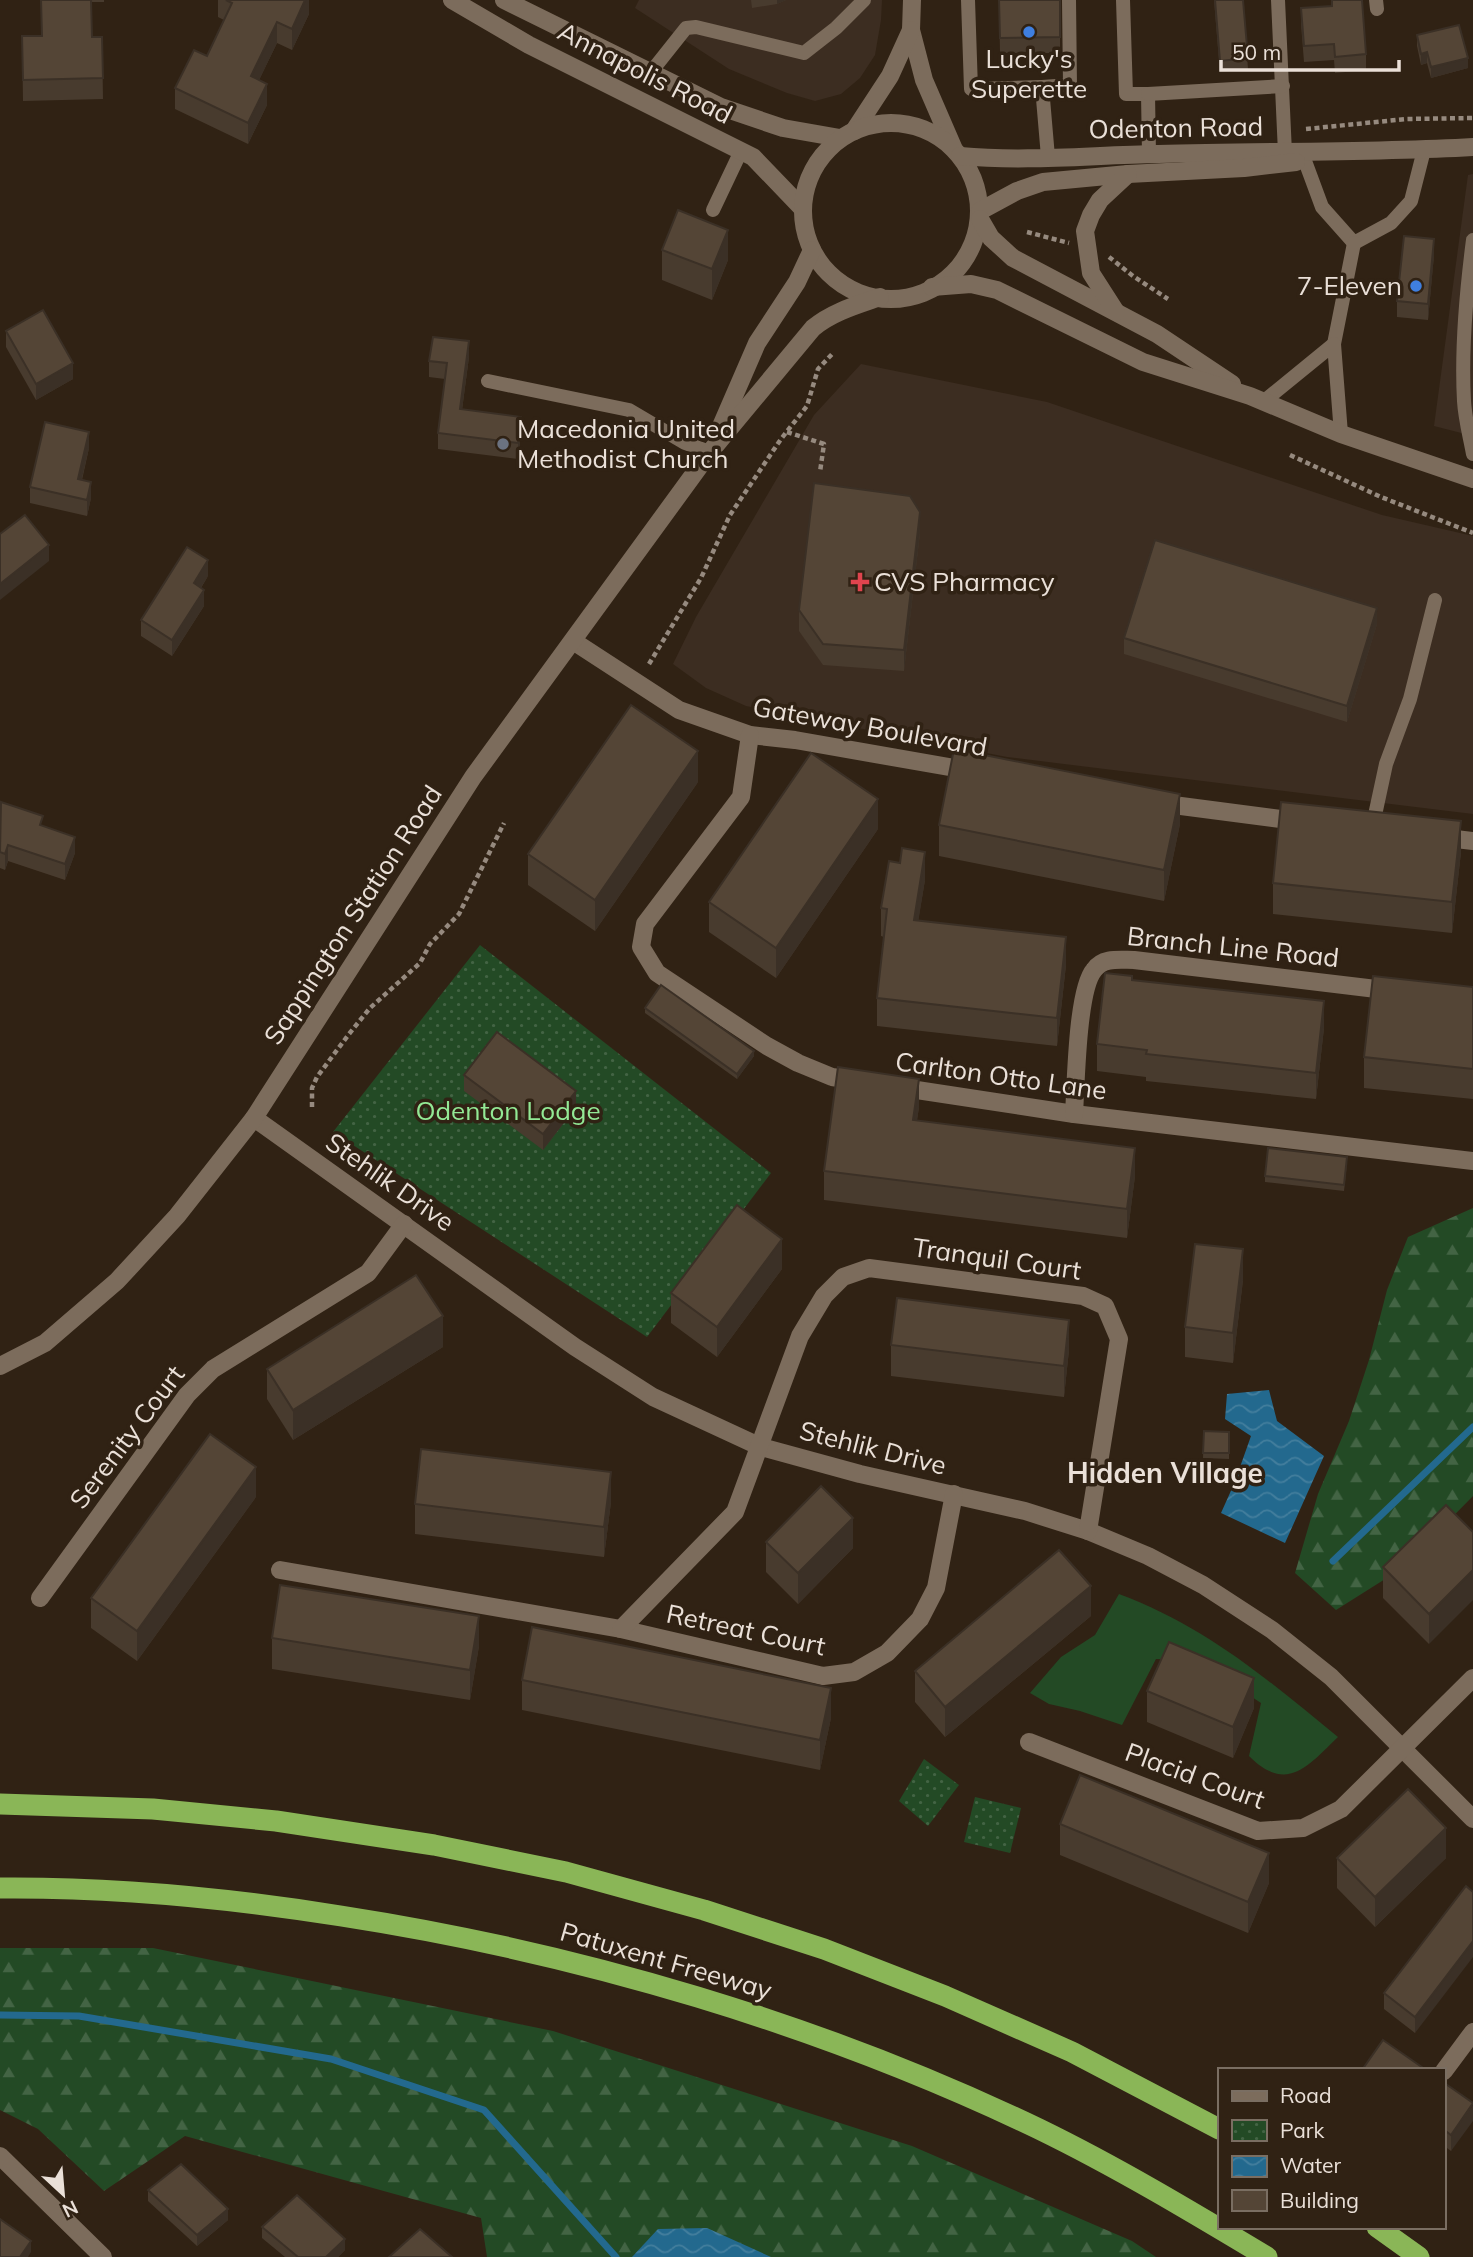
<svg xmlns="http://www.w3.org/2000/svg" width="1473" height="2257" font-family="Mulish,sans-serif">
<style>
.commercial{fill:#3c2d21}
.grass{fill:#234a25}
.forest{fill:url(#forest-firs)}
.park{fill:url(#park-dots)}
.water{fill:url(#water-waves)}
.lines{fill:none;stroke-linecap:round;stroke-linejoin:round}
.stream{stroke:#23698e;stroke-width:7}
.path{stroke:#968a7f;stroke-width:4.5;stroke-dasharray:5 3.5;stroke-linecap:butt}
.lane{stroke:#7c6c5c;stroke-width:14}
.street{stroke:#7c6c5c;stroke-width:18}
.secondary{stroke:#7c6c5c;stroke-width:18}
.highway{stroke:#8ab657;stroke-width:21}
.wall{fill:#483b2e}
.shaded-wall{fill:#3b3026}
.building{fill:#544536;stroke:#3b3026;stroke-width:2}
.shop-dot{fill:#3f7fe0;stroke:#302214;stroke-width:2.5}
.worship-dot{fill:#6b7280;stroke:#302214;stroke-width:2.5}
.health-dot{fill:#e0444e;stroke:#302214;stroke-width:2.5}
.labels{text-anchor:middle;stroke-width:7;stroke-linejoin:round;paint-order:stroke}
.poi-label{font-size:26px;fill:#eae0d8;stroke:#302214;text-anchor:start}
.street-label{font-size:26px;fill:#eae0d8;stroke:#302214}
.park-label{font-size:26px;fill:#93e995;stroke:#302214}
.neighbourhood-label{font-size:28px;font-weight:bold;fill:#eae0d8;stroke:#302214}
</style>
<defs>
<pattern id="forest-firs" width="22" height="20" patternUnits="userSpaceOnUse" patternTransform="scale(1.75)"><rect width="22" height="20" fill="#234a25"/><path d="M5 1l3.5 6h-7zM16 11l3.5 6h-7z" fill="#436444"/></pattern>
<pattern id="park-dots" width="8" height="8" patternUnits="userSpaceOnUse" patternTransform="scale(1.75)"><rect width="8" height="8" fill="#234a25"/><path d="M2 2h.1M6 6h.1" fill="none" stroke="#436444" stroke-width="1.8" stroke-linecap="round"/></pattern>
<pattern id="water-waves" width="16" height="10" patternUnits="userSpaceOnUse" patternTransform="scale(1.75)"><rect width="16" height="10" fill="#23698e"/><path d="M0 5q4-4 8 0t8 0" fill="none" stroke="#437e9d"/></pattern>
</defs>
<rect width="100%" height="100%" fill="#302214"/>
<!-- commercial -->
<g class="commercial">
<path d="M639,0h243l-1,20 -6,35 -15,23 -19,16 -26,7 -28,-8 -58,-24 -94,-61z"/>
<path d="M1473,174v262l-39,-10 34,-251z"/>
<path d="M861,364l186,38 335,113 91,21v278l-466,-57 -261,-51 -40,-18 -33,-24 23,-47 118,-202z"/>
</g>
<!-- grass -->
<path class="grass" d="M1119,1594c88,33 148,85 219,143 -30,29 -51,57 -89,19l12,-53 -44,-29 -37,-14 -24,-1 -34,66 -42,-14 -31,-7 -19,-11 31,-36 34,-22z"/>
<!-- forest -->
<g class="forest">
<path d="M1473,1208v288l-72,73 -65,41 -41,-37 23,-79 31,-73 20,-61 18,-70 21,-53z"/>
<path d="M0,1948h153l400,83 359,115 220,95 24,16h-669l-6,-39 -296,-82 -81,55 -66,-62 -38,-19z"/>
</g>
<!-- park -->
<g class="park">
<path d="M480,945l291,228 -124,164 -314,-205z"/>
<path d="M924,1759l35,26 -31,41 -29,-25z"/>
<path d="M975,1797l46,11 -11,45 -46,-11z"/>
</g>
<!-- water -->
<g class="water">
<path d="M1269,1390l8,31 47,35 -39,87 -64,-30 13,-29 17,-48 -26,-17 2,-25z"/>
<path d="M707,2228l64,29h-139l26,-28z"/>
</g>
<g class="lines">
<!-- stream -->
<g class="stream">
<path d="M1333,1561l140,-134"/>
<path d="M0,2015l79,1 252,43 153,51 132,147"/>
</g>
<!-- path -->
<g class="path">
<path d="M1306,129l100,-10 67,-1"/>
<path d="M1027,232l42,11"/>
<path d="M1109,257l24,19 35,23"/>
<path d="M787,432l37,12 -4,28"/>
<path d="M1290,455l91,42 92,36"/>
<path d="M649,664l52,-86 29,-63 51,-76 26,-33 11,-37 16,-17"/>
<path d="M312,1107v-19l5,-11 32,-43 21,-26 50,-45 10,-19 29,-30 45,-91"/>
</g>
<!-- lane -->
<g class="lane">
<path d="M968,0l3,89 71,-2"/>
<path d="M1123,0l3,94h22l1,60"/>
<path d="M1278,0l7,153"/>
<path d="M1376,0l1,9"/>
<path d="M651,72l35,-44 10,-1 108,26 32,-25 28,-28"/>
<path d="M1148,94l135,-8"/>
<path d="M1048,157l-6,-70 28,-2 -1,-85"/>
<path d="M1305,161l17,46 32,36 37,-20 20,-22 13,-51"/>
<path d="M713,210l28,-59"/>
<path d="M1473,240c-7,54 -12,108 -9,161 1,18 6,36 9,53"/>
<path d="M1334,344l20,-101"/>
<path d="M488,381l141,29 56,33 25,9"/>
<path d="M1263,402l71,-58 7,90"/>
<path d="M1372,829l14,-65 24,-65 25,-99"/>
</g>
<!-- street -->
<g class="street">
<path d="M912,0l-1,30 13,50 29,67"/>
<path d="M854,131l36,-55 21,-46"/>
<path d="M573,641l106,69 71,25 45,5 177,31"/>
<path d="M750,735l-9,62 -96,127 -4,23 16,26 110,73 31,17 34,14 27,4"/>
<path d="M1158,803l146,19"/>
<path d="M1439,837l34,4"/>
<path d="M897,1087l177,27 399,47"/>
<path d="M1074,1114c2,-30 3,-124 20,-144 9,-13 26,-10 40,-10l259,31"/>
<path d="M254,1118l321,229 78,50 108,50 99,27 165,37 63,20 60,25 55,29 69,45 59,47 142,142"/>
<path d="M280,1570l341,59 202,47 31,-4 33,-19 33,-34 16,-31 18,-94"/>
<path d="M40,1598l147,-203 26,-26 155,-96 36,-49"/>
<path d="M621,1629l114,-117 65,-176 24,-40 19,-19 26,-9 214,28 22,10 14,33 -31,192"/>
<path d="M1029,1742l229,89 45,-3 38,-19 132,-131"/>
<path d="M1444,2071l29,-39"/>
<path d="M0,2156l103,101"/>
</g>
<!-- secondary -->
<g class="secondary">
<path d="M452,0l77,45 224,112 49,51"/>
<path d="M504,0l217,107 62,21 57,10"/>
<circle cx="891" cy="211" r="88"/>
<path d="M960,156c66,6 132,-1 198,-2 105,-3 210,-1 315,-7"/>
<path d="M980,211l37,-20 26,-9 85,-8 116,-6 52,-6"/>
<path d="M980,219l11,19 22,20 144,76 75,50"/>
<path d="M932,287l39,-3 26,6 146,72 107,34 91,38 132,45"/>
<path d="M1116,312l-25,-39 -6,-42 6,-16 9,-15 28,-26"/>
<path d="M718,433l39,-90 40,-61 15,-32"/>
<path d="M0,1366l45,-23 72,-62 60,-65 77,-98 219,-341 237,-325 103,-124c19,-16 44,-23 67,-31"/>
</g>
<!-- highway -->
<g class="highway">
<path d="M0,1804l153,5 123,12 158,24 132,27 138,38 120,39 121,47 127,56 147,77"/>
<path d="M0,1888c114,-1 229,10 341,28 239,37 479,108 698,213 78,38 153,83 228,128"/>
<path d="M1377,2227l42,30"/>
</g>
</g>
<!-- wall -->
<g class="wall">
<path d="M41,0h63v2h-13l1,35h10l1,62 -80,2 -1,-65h19z"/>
<path d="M218,0h91v14l-17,36 -15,-7 -18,37 8,25 -19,39 -73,-35v-21l32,-32 17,-36 -6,-3z"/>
<path d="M751,0h35l-9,4 -25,4z"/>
<path d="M999,0h61v53h-60z"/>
<path d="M1214,0h29l5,69 -28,3z"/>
<path d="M1331,0h31l4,54v16l-31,3 -1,-13 -30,2 -3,-38v-16l30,-2z"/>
<path d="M1417,35l51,33 -37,10 -4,-15 -6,2 -4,-19z"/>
<path d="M662,250l66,10 -16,40 -50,-20z"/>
<path d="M1434,255l-6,65 -31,-3v-16z"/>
<path d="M6,331l67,48 -37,21 -30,-53z"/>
<path d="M469,357l-7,53 59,23 -3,26 -80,-10v-16l7,-54 -16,-2v-16z"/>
<path d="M89,448l-7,32 9,18 -4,18 -57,-13v-16z"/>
<path d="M920,533l-16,138 -81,-6 -24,-34v-21z"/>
<path d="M208,576l-7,12 3,18 -32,50 -31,-20v-16z"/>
<path d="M1377,624l-30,98 -223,-68v-16z"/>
<path d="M698,782l-103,149 -67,-46v-31z"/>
<path d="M0,804l43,22 32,27 -10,27 -57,-19 -3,9 -5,-2z"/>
<path d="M1180,824l-16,77 -225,-45v-31z"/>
<path d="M878,829l-102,149 -67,-46v-30z"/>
<path d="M1461,852l-9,81 -179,-19v-31z"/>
<path d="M925,880l-7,41 148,44 -9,81 -180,-20v-28l7,-61 -3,-1v-28z"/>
<path d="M1132,981l192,47 -8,71 -170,-18v-4l-49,-6v-27z"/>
<path d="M1473,987v112l-109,-11v-31z"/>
<path d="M645,1008l109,48 -17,23 -92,-66z"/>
<path d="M464,1075l112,32 -33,43 -79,-59z"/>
<path d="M919,1107l-2,13 218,56 -8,62 -303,-38v-29z"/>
<path d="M1347,1163l-3,28 -79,-9v-6z"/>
<path d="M782,1269l-65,88 -46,-34v-30z"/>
<path d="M1243,1280l-10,83 -48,-6v-30z"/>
<path d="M891,1345l178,5 -5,47 -173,-21z"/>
<path d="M443,1347l-150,93 -26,-41v-30z"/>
<path d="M1204,1431l25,1v27l-26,-1z"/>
<path d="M256,1497l-119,164 -46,-33v-30z"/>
<path d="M611,1502l-7,55 -189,-23v-30z"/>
<path d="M1446,1505l-17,139 -46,-46v-31z"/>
<path d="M766,1542l87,6 -55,56 -32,-32z"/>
<path d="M1091,1616l-146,121 -30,-35v-31z"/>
<path d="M272,1638l207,8 -9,54 -198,-31z"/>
<path d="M522,1680l309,38 -11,52 -298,-60z"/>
<path d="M1147,1691l107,17 -21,50 -86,-36z"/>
<path d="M1060,1824l209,59 -21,50 -188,-78z"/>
<path d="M1337,1858h109l-71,69 -38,-39z"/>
<path d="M1466,1886l-51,147 -31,-24v-16z"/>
<path d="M1443,2082l30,21 -22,48 -8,-6z"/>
<path d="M148,2190l80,30 -31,26 -49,-45z"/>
<path d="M262,2227l83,23 -7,7h-53l-23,-19z"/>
</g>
<!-- shaded-wall -->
<g class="shaded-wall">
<path d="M305,0h4v14l-17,36v-21z"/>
<path d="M777,0h9l-9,4z"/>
<path d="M277,22v21l-26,54v-21z"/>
<path d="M1427,52v11l-6,2v-11z"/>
<path d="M1468,58v10l-37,10v-11z"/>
<path d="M267,84v21l-19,39v-21z"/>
<path d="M728,230v30l-16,40v-31z"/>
<path d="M1434,239v16l-6,65v-16z"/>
<path d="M469,341v16l-9,68v-16z"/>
<path d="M73,363v16l-37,21v-16z"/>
<path d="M521,417v16l-3,26v-16z"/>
<path d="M89,432v16l-11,47v-16z"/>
<path d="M91,482v16l-4,18v-16z"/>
<path d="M920,512v21l-16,138v-21z"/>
<path d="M49,545v16l-49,39v-16z"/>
<path d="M208,560v16l-14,23v-16z"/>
<path d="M204,590v16l-32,50v-16z"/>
<path d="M1377,608v16l-30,98v-16z"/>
<path d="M698,751v31l-103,149v-31z"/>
<path d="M1180,794v30l-16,77v-31z"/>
<path d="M878,799v30l-102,149v-30z"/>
<path d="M1461,821v31l-9,81v-31z"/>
<path d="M75,837v16l-10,27v-16z"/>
<path d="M8,845v16l-3,9v-16z"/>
<path d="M925,852v28l-11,68v-28z"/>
<path d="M1066,937v28l-9,81v-28z"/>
<path d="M1324,1001v27l-8,71v-26z"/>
<path d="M754,1051v5l-17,23v-5z"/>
<path d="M919,1079v28l-6,41v-28z"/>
<path d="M576,1091v16l-33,43v-16z"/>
<path d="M1135,1148v28l-8,62v-29z"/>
<path d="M782,1239v30l-65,88v-30z"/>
<path d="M1243,1249v31l-10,83v-30z"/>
<path d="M443,1316v31l-150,93v-30z"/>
<path d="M1069,1320v30l-5,47v-31z"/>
<path d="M256,1467v30l-119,164v-30z"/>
<path d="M611,1472v30l-7,55v-30z"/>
<path d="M853,1518v30l-55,56v-31z"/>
<path d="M1473,1570v30l-44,44v-30z"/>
<path d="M1091,1586v30l-146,121v-30z"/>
<path d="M479,1616v30l-9,54v-30z"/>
<path d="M1254,1678v30l-21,50v-31z"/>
<path d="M831,1688v30l-11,52v-30z"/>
<path d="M1446,1828v30l-71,69v-30z"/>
<path d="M1269,1853v30l-21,50v-31z"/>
<path d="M1473,1941v16l-58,76v-16z"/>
<path d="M1473,2105v16l-22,30v-16z"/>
<path d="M228,2209v11l-31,26v-11z"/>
<path d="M345,2239v11l-7,7h-12z"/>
<path d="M31,2241v11l-3,5h-8z"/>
</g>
<!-- building -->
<g class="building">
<path d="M41,0h50l1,37h10l1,41 -80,2 -1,-44h20z"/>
<path d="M226,0h79l-13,29 -15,-7 -26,54 16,8 -19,39 -73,-35 19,-38 13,6 25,-53z"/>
<path d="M999,0h61v37l-60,1z"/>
<path d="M1215,0h28l5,58 -28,3z"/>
<path d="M1332,0h30l4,54 -31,3 -1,-13 -30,2 -3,-38 31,-2z"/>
<path d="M1459,25l9,33 -37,9 -4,-15 -6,2 -4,-19z"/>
<path d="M678,210l50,20 -16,39 -50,-19z"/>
<path d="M1404,236l30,3 -6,65 -31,-3z"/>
<path d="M43,310l30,53 -37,21 -30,-53z"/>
<path d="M433,337l36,4 -9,68 61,8 -3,26 -80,-10 9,-70 -18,-2z"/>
<path d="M45,422l44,10 -11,47 13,3 -4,18 -57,-13z"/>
<path d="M814,483l96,13 10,16 -16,138 -81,-6 -24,-34z"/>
<path d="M25,515l24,30 -49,39v-50z"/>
<path d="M1155,540l222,68 -30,98 -223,-68z"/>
<path d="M187,547l21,13 -14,23 10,7 -32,50 -31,-20z"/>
<path d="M631,705l67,46 -103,149 -67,-46z"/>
<path d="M954,749l226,45 -16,76 -225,-45z"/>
<path d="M811,753l67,46 -102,149 -67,-46z"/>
<path d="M1,802l42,14 -3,9 35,12 -10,27 -57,-19 -3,9 -5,-2z"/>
<path d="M1281,802l180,19 -9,81 -179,-19z"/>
<path d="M902,848l23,4 -11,68 152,17 -9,81 -180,-20 10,-89 -6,-1 8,-47 11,2z"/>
<path d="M1105,973l27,3v4l192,21 -8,72 -170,-19 1,-4 -50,-6z"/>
<path d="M1373,976l100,11v82l-109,-12z"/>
<path d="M661,985l93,66 -17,23 -92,-66z"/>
<path d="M497,1032l79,59 -33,43 -79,-59z"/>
<path d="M838,1067l81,12 -6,41 222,28 -8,61 -303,-38z"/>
<path d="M1268,1148l79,9 -3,28 -79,-9z"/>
<path d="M737,1205l45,34 -65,88 -46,-34z"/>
<path d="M1195,1244l48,5 -10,84 -48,-6z"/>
<path d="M416,1275l27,41 -150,94 -26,-41z"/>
<path d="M897,1298l172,22 -5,46 -173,-21z"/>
<path d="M1204,1431l25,1v21h-26z"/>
<path d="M210,1434l46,33 -119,164 -46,-33z"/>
<path d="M421,1449l190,23 -7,55 -189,-23z"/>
<path d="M821,1486l32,32 -55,55 -32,-31z"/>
<path d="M1446,1505l27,27v38l-44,44 -46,-47z"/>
<path d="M1059,1550l32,36 -146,121 -30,-36z"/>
<path d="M280,1585l199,31 -9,54 -198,-32z"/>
<path d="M532,1627l299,61 -11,52 -298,-60z"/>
<path d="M1169,1642l85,36 -21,49 -86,-36z"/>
<path d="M1080,1775l189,78 -21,49 -188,-78z"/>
<path d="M1408,1789l38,39 -71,69 -38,-39z"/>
<path d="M1466,1886l7,6v49l-58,76 -31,-24z"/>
<path d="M1383,2040l43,30h-64z"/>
<path d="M1443,2082l30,21 -22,32 -8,-6z"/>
<path d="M181,2164l47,45 -31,26 -49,-45z"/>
<path d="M297,2195l48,44 -19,18h-28l-36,-30z"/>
<path d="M0,2219l31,22 -11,16h-20z"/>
<path d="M420,2229l32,28h-63z"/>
</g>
<!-- markers -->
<g class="shop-dot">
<circle cx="1029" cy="32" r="7"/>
<circle cx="1416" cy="286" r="7"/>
</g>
<circle class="worship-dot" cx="503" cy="444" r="7"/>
<path class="health-dot" d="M856.5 571.5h7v7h7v7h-7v7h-7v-7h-7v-7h7z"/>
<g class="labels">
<!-- poi labels -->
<g class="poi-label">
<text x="1029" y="68" text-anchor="middle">Lucky's<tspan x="1029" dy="30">Superette</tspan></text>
<text x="1402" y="295" text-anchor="end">7-Eleven</text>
<text x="517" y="438">Macedonia United<tspan x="517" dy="30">Methodist Church</tspan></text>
<text x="874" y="591">CVS Pharmacy</text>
</g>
<!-- street labels -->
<g class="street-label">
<text transform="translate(645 73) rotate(27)" y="9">Annapolis Road</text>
<text transform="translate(1176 128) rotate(-1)" y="9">Odenton Road</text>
<text transform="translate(870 727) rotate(10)" y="9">Gateway Boulevard</text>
<text transform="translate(353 915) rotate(-57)" y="9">Sappington Station Road</text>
<text transform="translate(1233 947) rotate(6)" y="9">Branch Line Road</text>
<text transform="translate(1001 1076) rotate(8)" y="9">Carlton Otto Lane</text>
<text transform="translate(390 1182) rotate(35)" y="9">Stehlik Drive</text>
<text transform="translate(997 1259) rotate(8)" y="9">Tranquil Court</text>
<text transform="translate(127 1437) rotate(-53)" y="9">Serenity Court</text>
<text transform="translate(873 1448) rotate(14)" y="9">Stehlik Drive</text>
<text transform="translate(746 1630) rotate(12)" y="9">Retreat Court</text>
<text transform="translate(1195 1776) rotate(20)" y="9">Placid Court</text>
<text transform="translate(666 1961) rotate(16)" y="9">Patuxent Freeway</text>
</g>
<!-- park labels -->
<g class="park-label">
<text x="508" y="1120">Odenton Lodge</text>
</g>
<!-- neighbourhood labels -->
<g class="neighbourhood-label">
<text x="1165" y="1483">Hidden Village</text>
</g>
</g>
<!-- legend -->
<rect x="1218" y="2068" width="228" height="161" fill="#302214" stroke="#7a6e62" stroke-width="2"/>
<rect x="1232" y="2091" width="35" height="10" fill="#7c6c5c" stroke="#7a6e62" stroke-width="2"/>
<text x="1280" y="2103" font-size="21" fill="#eae0d8">Road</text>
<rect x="1232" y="2120" width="35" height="21" fill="url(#park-dots)" stroke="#7a6e62" stroke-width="2"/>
<text x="1280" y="2138" font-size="21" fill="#eae0d8">Park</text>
<rect x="1232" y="2156" width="35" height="21" fill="url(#water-waves)" stroke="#7a6e62" stroke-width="2"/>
<text x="1280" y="2173" font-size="21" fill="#eae0d8">Water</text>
<rect x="1232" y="2190" width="35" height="21" fill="#544536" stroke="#7a6e62" stroke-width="2"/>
<text x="1280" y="2208" font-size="21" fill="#eae0d8">Building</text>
<!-- north arrow -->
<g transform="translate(63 2194) rotate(154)" stroke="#302214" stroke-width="5" paint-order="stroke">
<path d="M0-5L12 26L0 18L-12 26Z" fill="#eae0d8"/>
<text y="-10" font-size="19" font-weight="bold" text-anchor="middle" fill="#eae0d8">N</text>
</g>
<!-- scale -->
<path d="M1221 60v10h178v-10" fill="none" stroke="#eae0d8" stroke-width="3.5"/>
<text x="1232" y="60" font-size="21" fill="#eae0d8" stroke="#302214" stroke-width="5" paint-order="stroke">50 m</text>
</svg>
